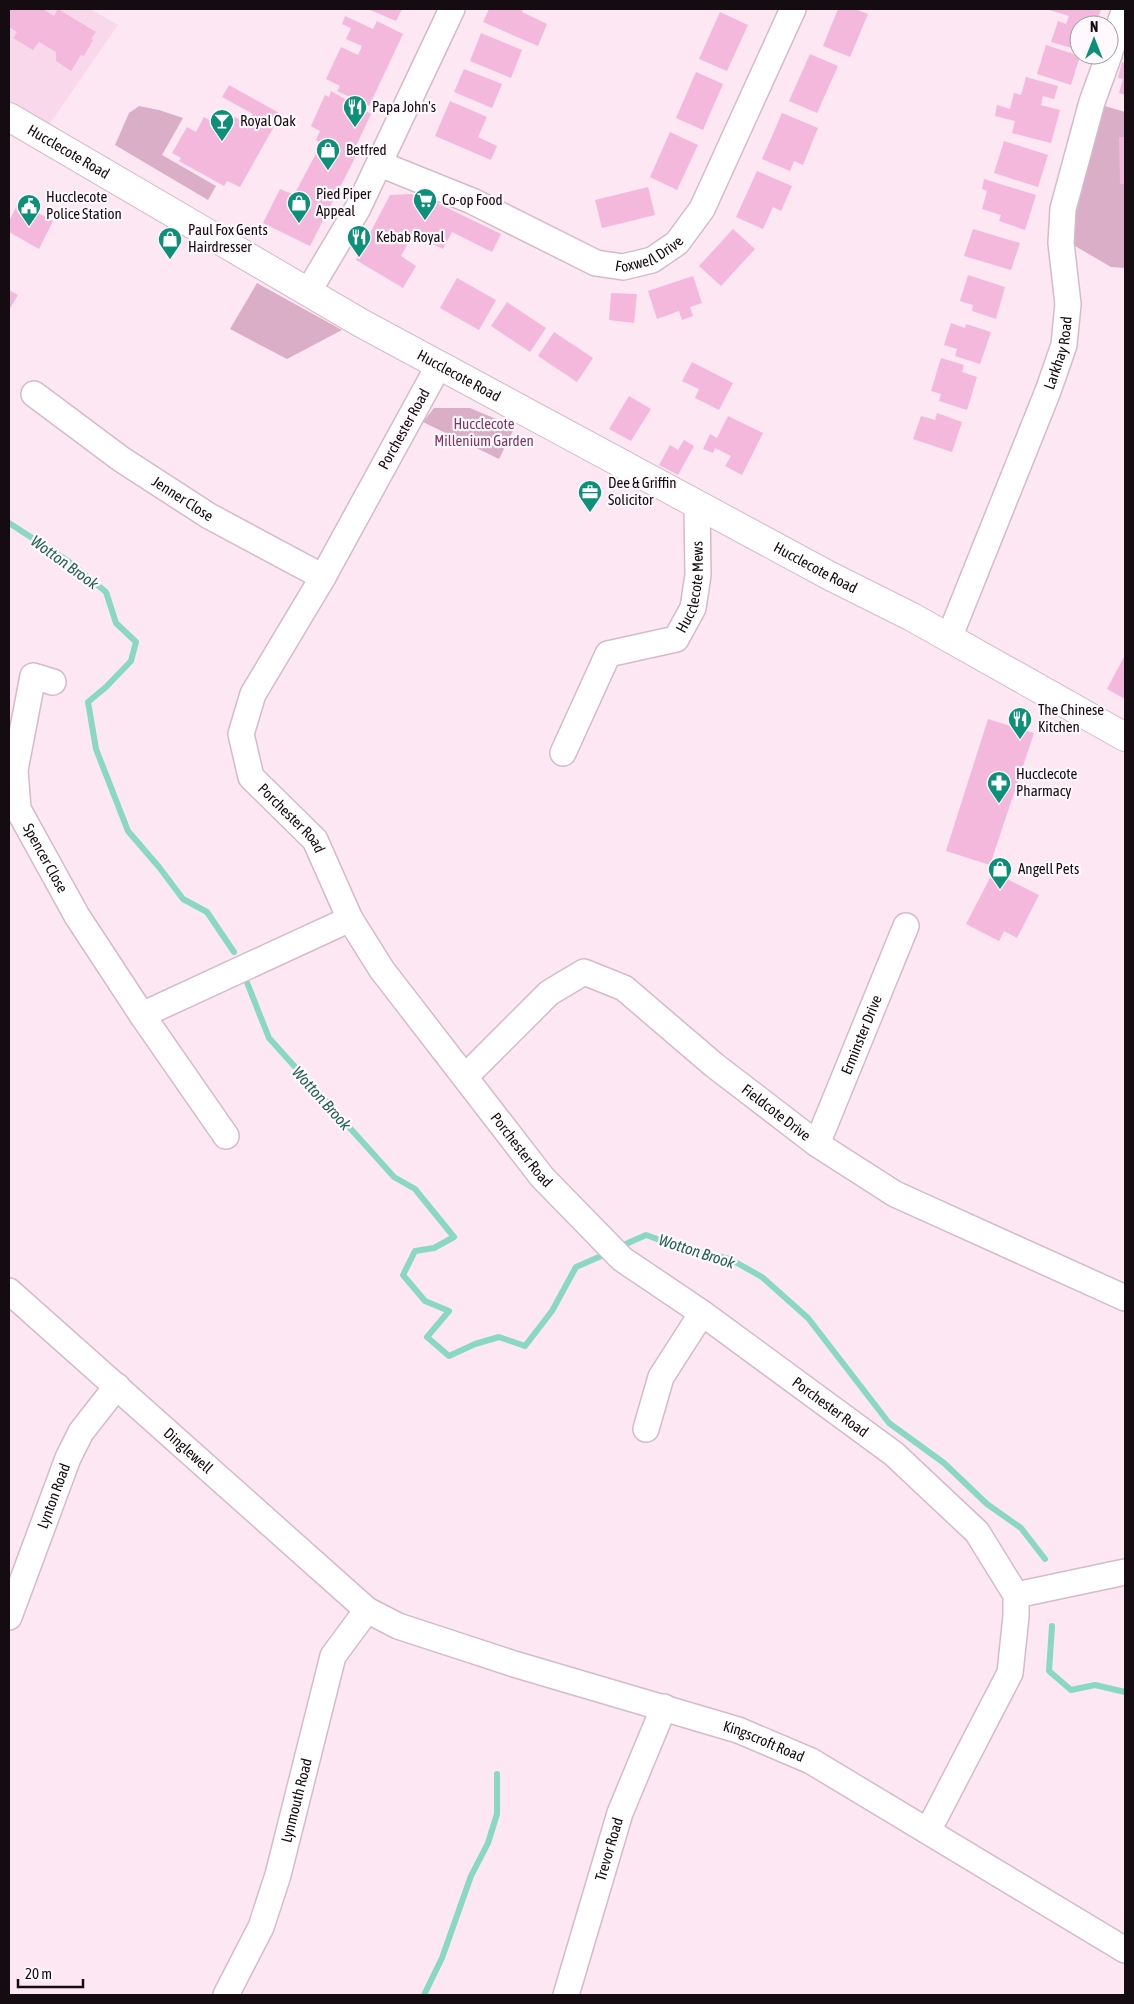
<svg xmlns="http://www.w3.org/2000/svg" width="1134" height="2004" font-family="'Asap Condensed',sans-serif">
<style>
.built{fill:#fad8ec}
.green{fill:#dbaec8}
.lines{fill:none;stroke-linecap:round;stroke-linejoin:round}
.stream{stroke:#89d8c3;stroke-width:6}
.building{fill:#f5b8dd}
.minor-casing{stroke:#d5bbca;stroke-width:28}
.tertiary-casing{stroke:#d5bbca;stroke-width:30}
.minor{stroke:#fff;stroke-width:25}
.tertiary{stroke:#fff;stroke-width:28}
.labels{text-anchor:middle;stroke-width:4.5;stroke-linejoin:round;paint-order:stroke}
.poi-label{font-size:15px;fill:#150c12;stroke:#fff9fd;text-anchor:start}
.street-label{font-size:15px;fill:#150c12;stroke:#fff9fd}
.park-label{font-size:15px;fill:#7f3867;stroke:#fff9fd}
.water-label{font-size:16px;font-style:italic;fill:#246355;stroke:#fff9fd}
</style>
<rect width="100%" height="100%" fill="#fde7f3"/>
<!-- built -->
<path class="built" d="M9,9h81l28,16 -70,101 -39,-23z"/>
<!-- green -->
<g class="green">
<path d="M139,106l20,4 24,8 -21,37 54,31 -8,14 -93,-55 14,-32z"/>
<path d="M1105,106l20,6v156l-14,-1 -36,-21 -6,-15 15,-62z"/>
<path d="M257,283l7,4 78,43 -55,29 -57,-30z"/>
<path d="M434,408h36l45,19 -16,32 -76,-37z"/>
</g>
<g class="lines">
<!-- stream -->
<g class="stream">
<path d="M9,523l59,38 38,31 10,31 20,19 -5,19 -25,26 -18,15 8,47 32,82 31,36 24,32 24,13 27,40"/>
<path d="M246,980l23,58 125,139 21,12 39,48 -20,11 -19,3 -12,24 22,26 24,10 -22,26 22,19 26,-12 24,-7 26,9 27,-35 24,-44 32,-14"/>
<path d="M619,1247l27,-12 42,15 42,9 32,18 46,41 81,105 55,40 43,41 34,24 24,31"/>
<path d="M1052,1626l-3,45 22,19 24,-5 30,7"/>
<path d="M424,1995l18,-37 29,-82 17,-33 9,-29v-40"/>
</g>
</g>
<!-- building -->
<g class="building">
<path d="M9,9h34l11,7 4,-7 38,23 -5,7 2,1 -9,16 -3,-1 -10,16 -15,-10v-9l-17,-10 -6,8 -20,-12 4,-6 -8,-5z"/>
<path d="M368,9h34l-6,12z"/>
<path d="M489,9h34l-1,3 25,12 -9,22 -55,-24z"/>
<path d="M838,9h17l13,5 -18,43 -27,-11z"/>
<path d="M1046,9h55l-5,16h-17v25l-28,-8 7,-21 8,3 3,-8z"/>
<path d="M720,12l28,13 -21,46 -28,-12z"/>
<path d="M345,16l28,13 4,-8 26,13 -34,72 -32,-15 3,-5 -14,-7 15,-32 17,8 4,-9 -16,-7 5,-11 -9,-4z"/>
<path d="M481,33l41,17 -11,28 -41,-17z"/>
<path d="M1046,45l34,11 -9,29 -34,-11z"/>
<path d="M810,54l28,12 -21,47 -28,-12z"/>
<path d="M1122,62l3,1v32l-6,-2 4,-14 -5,-1z"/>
<path d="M464,69l38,15 -10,24 -38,-16z"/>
<path d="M696,72l27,12 -20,46 -27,-12z"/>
<path d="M1026,77l32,9 -4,13 -11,-3 -2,9 19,5 -9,33 -39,-10 3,-12 -20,-5 2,-11 13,4 4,-16 7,2z"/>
<path d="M229,85l52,29 -41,73 -13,-6 -3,5 -45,-25 2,-3 -9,-5 15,-26 9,5 8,-15 23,13 8,-13 12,7 6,-10 -31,-17z"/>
<path d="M331,91l40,23 -15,32 4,2 -50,98 -47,-23 17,-34 14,6 27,-51 -5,-4 4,-9 -9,-5 14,-31 4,2z"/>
<path d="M450,101l37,16 -9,20 19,9 -6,14 -56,-24z"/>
<path d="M782,113l36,15 -15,37 -9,-4 -4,10 -28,-12z"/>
<path d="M670,132l28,13 -21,45 -27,-13z"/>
<path d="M1119,137h6v47h-5z"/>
<path d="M1004,141l44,14 -10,32 -44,-14z"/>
<path d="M757,171l35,15 -11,25 -8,-4 -10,22 -27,-12z"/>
<path d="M984,179l52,16 -11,35 -26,-9 2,-6 -19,-6 5,-18 -5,-2z"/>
<path d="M648,187l7,28 -53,13 -7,-28z"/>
<path d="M411,194l24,8 66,32 -9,18 -40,-20 -9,17 -30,-15 -12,22 15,10 -13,22 -47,-28 34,-65z"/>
<path d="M21,198l12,6 -2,5 22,12 -14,28 -30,-17v-11z"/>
<path d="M733,229l22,20 -34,37 -22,-20z"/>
<path d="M973,229l47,14 -9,27 -47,-14z"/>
<path d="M968,275l37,12 -9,32 -24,-8 1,-6 -13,-4z"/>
<path d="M693,276l9,27 -12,4 3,9 -11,4 -3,-9 -22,8 -9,-28z"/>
<path d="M457,278l39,22 -17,30 -39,-22z"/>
<path d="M9,290l9,5 -9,15z"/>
<path d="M611,293l26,1 -3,29 -25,-3z"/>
<path d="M507,302l39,26 -16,24 -39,-26z"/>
<path d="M951,323l14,5 1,-4 25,8 -11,32 -25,-8 2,-7 -13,-4z"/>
<path d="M554,332l39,26 -16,24 -39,-26z"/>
<path d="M941,358l23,7 -2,7 15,5 -10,33 -28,-9 2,-7 -10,-3z"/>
<path d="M692,362l41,21 -14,27 -24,-12 4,-9 -17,-8z"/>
<path d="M629,396l22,13 -20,32 -22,-12z"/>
<path d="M937,413l25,9 -10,30 -39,-13 8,-23 14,4z"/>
<path d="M728,416l35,17 -21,42 -17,-9 6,-10 -16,-8 -2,5 -10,-4 7,-15 7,4z"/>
<path d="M684,440l10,6 -16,29 -19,-10 11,-20 8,5z"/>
<path d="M1125,655v44l-18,-10z"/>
<path d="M988,719l46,14 -44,132 -44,-14z"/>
<path d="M993,872l46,23 -22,43 -13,-7 -5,10 -33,-17z"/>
</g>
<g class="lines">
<!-- minor casing -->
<g class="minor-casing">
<g id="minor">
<path d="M1109,54l16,-45"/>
<path id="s1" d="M380,164l92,37 124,62 27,4 29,-7 25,-17 25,-34 91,-200"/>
<path d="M308,292l50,-84 94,-199"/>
<path id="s2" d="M439,365l-116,212 -70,117 -12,40 10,43 64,63 35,79 32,51 160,207 80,82 80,54 192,141 83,78 39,63v21l-6,57 -82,158"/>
<path id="s3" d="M34,394l87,65 88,57 114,61"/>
<path id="s4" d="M949,638l99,-247 16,-46 4,-41 -7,-61 2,-34 29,-107 17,-47"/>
<path id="s5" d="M53,682l-20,-6 -18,94 3,39 59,107 65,99 208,-96"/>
<path id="s6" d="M563,753l45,-99 68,-15 17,-31 5,-33 -1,-71"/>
<path d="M142,1015l84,121"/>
<path id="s7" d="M466,1076l83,-83 35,-21 40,16 90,77 103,79 78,50 230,104"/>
<path id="s8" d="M817,1144l89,-218"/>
<path id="s9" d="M9,1291l358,319 31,16 116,38 224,66 73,31 314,189"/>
<path d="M646,1429l15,-52 41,-64"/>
<path d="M1016,1595l109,-23"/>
<path id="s10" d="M9,1617l59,-159 13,-26 36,-46"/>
<path id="s11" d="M226,1995l35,-68 17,-52 55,-219 34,-46"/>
<path id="s12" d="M566,1995l54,-182 44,-106"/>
</g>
</g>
<!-- tertiary casing -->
<g class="tertiary-casing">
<g id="tertiary">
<path id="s13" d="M9,117l352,206 469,253 82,41 213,120"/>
</g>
</g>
<!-- minor -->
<use href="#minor" class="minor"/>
<!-- tertiary -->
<use href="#tertiary" class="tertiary"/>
</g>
<!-- icons -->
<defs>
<g id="restaurant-pin" transform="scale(1.25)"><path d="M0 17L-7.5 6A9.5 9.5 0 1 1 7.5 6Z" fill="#0c9079" stroke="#fff9fd"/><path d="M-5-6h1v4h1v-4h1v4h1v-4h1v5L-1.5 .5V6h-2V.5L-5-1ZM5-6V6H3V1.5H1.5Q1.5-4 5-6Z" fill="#fff"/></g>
<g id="bar-pin" transform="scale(1.25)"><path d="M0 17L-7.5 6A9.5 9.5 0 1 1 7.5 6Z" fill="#0c9079" stroke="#fff9fd"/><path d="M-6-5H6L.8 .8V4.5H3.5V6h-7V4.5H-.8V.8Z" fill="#fff"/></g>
<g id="shop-pin" transform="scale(1.25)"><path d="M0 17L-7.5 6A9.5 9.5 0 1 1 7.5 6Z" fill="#0c9079" stroke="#fff9fd"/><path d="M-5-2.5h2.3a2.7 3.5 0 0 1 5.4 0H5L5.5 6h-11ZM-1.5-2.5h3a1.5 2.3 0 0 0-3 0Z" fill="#fff"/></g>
<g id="supermarket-pin" transform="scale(1.25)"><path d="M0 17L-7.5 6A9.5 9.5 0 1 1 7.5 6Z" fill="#0c9079" stroke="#fff9fd"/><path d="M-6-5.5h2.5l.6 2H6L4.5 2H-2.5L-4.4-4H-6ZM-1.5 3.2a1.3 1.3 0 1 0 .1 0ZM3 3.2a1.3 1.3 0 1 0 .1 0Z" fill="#fff"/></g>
<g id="civic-pin" transform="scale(1.25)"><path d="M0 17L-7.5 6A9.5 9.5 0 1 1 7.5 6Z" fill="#0c9079" stroke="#fff9fd"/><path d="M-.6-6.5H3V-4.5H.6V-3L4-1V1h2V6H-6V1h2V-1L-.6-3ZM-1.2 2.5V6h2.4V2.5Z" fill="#fff"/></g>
<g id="office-pin" transform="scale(1.25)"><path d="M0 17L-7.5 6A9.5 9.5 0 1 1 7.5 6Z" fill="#0c9079" stroke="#fff9fd"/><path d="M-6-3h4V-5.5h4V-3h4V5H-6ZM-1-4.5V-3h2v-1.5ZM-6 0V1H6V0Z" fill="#fff"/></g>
<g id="pharmacy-pin" transform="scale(1.25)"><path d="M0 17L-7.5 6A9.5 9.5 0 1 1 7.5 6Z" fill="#0c9079" stroke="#fff9fd"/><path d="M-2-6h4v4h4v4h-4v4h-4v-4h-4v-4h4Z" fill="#fff"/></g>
</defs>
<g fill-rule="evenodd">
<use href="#restaurant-pin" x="355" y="107"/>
<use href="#bar-pin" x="222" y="121"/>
<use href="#shop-pin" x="328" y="150"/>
<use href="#supermarket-pin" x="425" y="200"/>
<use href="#shop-pin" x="299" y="203"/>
<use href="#civic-pin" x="29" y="206"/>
<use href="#restaurant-pin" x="359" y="237"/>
<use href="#shop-pin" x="170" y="239"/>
<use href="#office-pin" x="590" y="492"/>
<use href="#restaurant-pin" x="1020" y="719"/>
<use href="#pharmacy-pin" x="999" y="783"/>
<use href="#shop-pin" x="1000" y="869"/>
</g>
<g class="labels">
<!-- poi labels -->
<g class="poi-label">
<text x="372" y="112">Papa John's</text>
<text x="240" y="126">Royal Oak</text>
<text x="346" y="155">Betfred</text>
<text x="316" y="199">Pied Piper<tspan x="316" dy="17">Appeal</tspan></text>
<text x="46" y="202">Hucclecote<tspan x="46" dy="17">Police Station</tspan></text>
<text x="442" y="205">Co-op Food</text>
<text x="188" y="235">Paul Fox Gents<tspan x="188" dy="17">Hairdresser</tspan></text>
<text x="376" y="242">Kebab Royal</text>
<text x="608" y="488">Dee &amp; Griffin<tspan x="608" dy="17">Solicitor</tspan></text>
<text x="1038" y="715">The Chinese<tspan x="1038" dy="17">Kitchen</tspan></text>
<text x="1016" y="779">Hucclecote<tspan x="1016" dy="17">Pharmacy</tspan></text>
<text x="1018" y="874">Angell Pets</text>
</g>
<!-- street labels -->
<g class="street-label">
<text dy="5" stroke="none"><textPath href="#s13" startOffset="69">Hucclecote Road</textPath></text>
<text dy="5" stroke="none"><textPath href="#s1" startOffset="294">Foxwell Drive</textPath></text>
<text dy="5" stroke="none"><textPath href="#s4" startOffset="306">Larkhay Road</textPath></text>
<text dy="5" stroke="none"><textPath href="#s13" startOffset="519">Hucclecote Road</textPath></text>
<text transform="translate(404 429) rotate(-61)" y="5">Porchester Road</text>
<text dy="5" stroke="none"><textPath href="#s3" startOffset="182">Jenner Close</textPath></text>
<text dy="5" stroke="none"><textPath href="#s13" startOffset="924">Hucclecote Road</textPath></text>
<text dy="5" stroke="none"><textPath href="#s6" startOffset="234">Hucclecote Mews</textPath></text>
<text dy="5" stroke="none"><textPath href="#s2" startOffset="522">Porchester Road</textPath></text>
<text dy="5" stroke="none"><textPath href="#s5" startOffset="212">Spencer Close</textPath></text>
<text dy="5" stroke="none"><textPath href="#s8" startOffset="118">Erminster Drive</textPath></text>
<text dy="5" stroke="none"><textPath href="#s7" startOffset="398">Fieldcote Drive</textPath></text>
<text dy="5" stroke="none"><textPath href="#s2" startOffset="928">Porchester Road</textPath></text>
<text dy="5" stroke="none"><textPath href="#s2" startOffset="1332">Porchester Road</textPath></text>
<text dy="5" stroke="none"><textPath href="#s9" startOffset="240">Dinglewell</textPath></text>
<text dy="5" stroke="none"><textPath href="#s10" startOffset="129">Lynton Road</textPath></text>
<text dy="5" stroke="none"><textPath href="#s9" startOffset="898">Kingscroft Road</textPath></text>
<text dy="5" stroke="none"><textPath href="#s11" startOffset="208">Lynmouth Road</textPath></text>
<text dy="5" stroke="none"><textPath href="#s12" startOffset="152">Trevor Road</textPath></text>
</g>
<!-- park labels -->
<g class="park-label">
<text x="484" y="429">Hucclecote<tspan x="484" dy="17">Millenium Garden</tspan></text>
</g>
<!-- water labels -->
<g class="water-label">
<text transform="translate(65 562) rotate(36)" y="6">Wotton Brook</text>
<text transform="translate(322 1098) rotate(48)" y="6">Wotton Brook</text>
<text transform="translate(697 1251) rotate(18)" y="6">Wotton Brook</text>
</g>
</g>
<!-- border -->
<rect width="1134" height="2004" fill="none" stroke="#150c12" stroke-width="20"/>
<!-- north arrow -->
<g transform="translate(1094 40)"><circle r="24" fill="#fff9fd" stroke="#a19a9f"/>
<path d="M0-4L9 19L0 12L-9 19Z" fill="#0c9079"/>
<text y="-8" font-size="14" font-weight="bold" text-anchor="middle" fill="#150c12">N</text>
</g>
<!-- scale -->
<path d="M18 1979v8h65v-8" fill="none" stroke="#150c12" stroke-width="2.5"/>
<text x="25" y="1979" font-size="15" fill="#150c12" stroke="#fff9fd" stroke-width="4" paint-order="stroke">20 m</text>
</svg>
